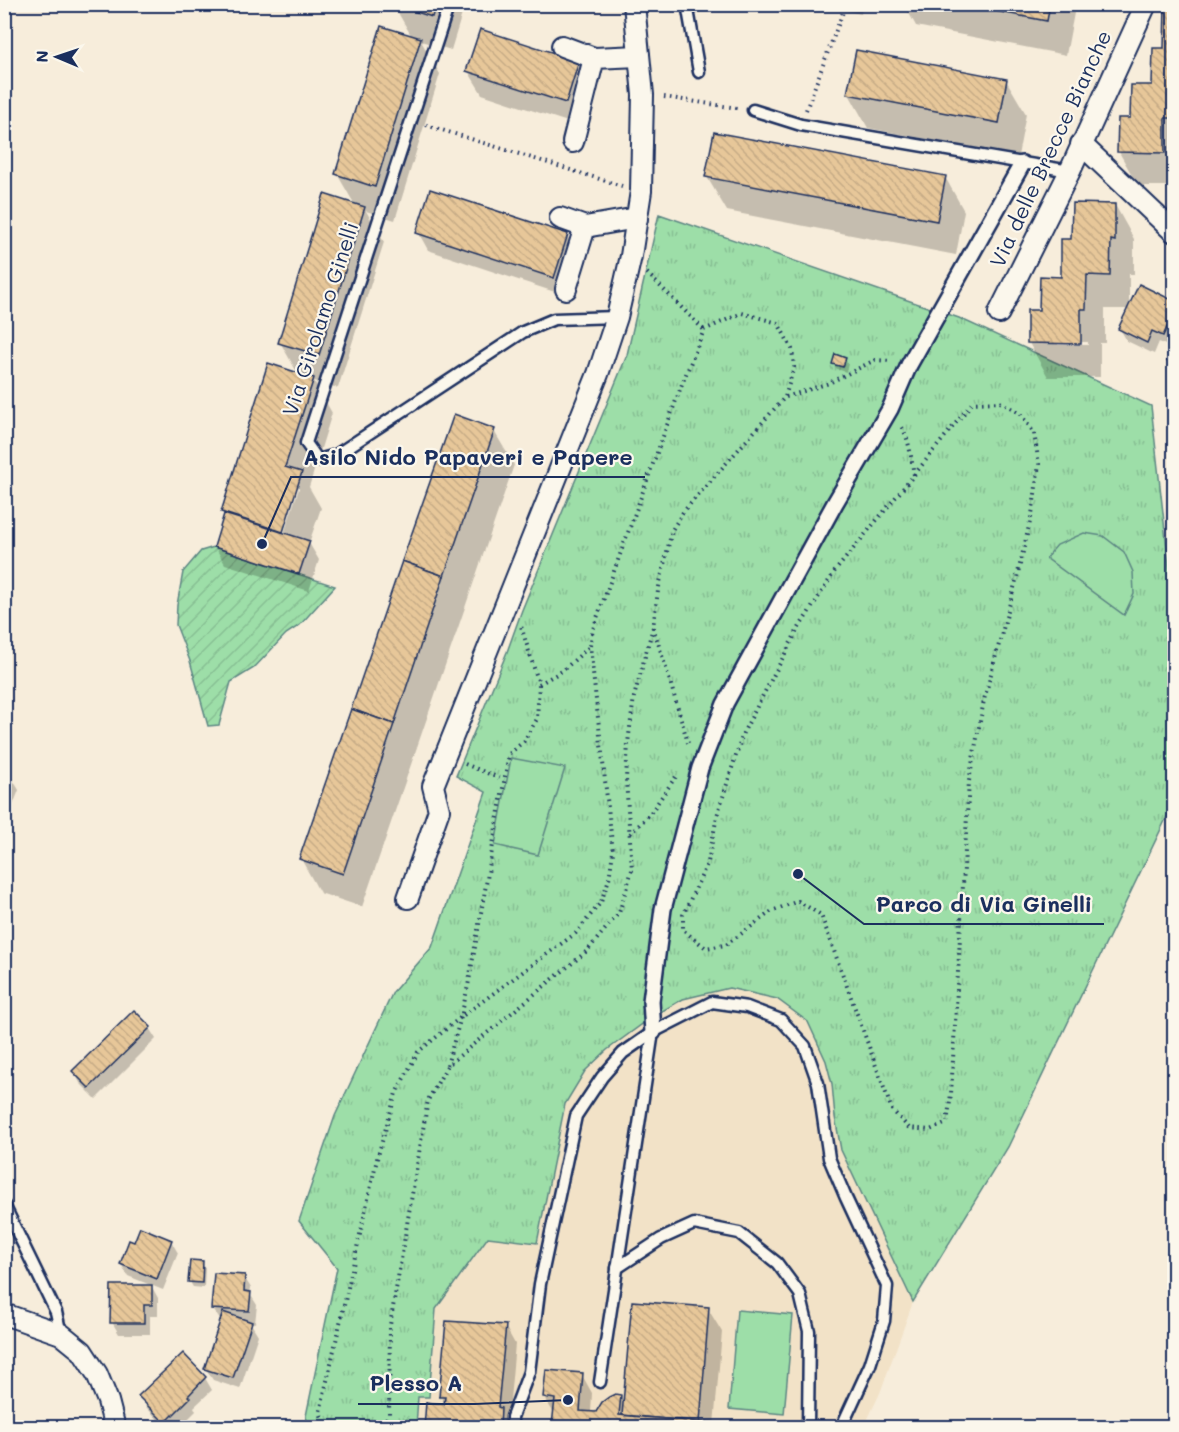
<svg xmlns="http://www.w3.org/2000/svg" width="1179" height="1432" font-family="Mali,sans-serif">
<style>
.built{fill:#f2e2c7}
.grass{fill:url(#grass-tufts);stroke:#5c8683;stroke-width:1.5}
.garden{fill:url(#garden-furrows);stroke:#5c8683;stroke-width:1.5}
.pitch{fill:#9ddea8;stroke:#5c8683;stroke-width:1.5}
.shadow{fill:#0003;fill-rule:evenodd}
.building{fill:url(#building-back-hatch);stroke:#1b2f5e;stroke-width:1.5}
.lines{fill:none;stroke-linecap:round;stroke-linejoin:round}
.service-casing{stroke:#1b2f5e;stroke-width:15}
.pedestrian-casing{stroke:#1b2f5e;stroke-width:20}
.minor-casing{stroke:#1b2f5e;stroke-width:24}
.path{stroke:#1b2f5e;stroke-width:4;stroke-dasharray:1.5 4.5;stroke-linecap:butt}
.service{stroke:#fbf7ec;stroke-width:10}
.pedestrian{stroke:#fbf7ec;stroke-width:15}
.minor{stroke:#fbf7ec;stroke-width:20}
.labels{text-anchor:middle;stroke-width:4.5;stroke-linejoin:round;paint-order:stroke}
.street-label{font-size:21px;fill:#1b2f5e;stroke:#fbf7ec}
.leader{fill:none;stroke:#1b2f5e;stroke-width:2}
.callout-dot{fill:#1b2f5e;stroke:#fbf7ec;stroke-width:2}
.callout-label{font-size:22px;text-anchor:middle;font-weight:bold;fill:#1b2f5e;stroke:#fbf7ec;stroke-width:4.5;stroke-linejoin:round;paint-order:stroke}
</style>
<defs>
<pattern id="grass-tufts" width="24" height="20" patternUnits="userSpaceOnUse" patternTransform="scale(1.5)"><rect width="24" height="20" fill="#9ddea8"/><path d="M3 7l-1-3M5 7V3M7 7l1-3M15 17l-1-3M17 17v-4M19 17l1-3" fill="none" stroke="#87bf93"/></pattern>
<pattern id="garden-furrows" width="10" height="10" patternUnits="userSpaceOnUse" patternTransform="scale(1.5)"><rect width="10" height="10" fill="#9ddea8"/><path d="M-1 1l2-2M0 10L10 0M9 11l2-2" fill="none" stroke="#87bf93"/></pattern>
<pattern id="building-back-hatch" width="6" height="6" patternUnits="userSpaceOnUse" patternTransform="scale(1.5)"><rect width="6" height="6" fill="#e7c799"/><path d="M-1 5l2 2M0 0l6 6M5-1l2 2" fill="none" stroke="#c6ab86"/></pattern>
</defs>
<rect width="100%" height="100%" fill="#f7eddb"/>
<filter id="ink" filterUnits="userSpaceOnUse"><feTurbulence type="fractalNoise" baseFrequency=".0167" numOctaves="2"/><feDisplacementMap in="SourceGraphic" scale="12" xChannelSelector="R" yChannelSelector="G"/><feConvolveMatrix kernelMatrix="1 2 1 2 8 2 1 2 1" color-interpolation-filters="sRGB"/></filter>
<g filter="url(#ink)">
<!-- built -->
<path class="built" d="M728,988l49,11 31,23 18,39 6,23 3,33 6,33 72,152 -33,91 -16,34 -448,1 2,-31h11l7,-88 52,-72 49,6 28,-140 20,-32 22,-21 45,-33 31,-18z"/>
<!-- grass -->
<path class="grass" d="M659,214l300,104 192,88 23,205v191l-166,345 -95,155 -72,-152 -6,-33 -3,-33 -6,-23 -18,-39 -31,-23 -48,-11 -46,11 -31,18 -45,33 -22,21 -20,33 -28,139 -49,-6 -52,72 -7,88h-11l-2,30h-108l-2,-11 31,-148 -38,-47 36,-105 58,-124 39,-45 54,-155 -30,-16 51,-124 15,-42 105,-255z"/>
<!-- garden -->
<path class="garden" d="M214,547l121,39 -35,39 -14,9 -32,34 -23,14 -12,43 -11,1 -18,-65 -14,-36 1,-20 6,-33 18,-21z"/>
<!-- pitch -->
<g class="pitch">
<path d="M1084,533l19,3 21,16 9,20 1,22 -10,21 -78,-57 11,-13z"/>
<path d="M511,758l54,10 -27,87 -43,-10z"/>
<path d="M737,1310l56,5 -9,99 -55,-5z"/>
</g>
<!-- shadow -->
<g class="shadow">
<path d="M393,4h72l-14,46 -30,-9 19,33 -45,146 -29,-9 18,31 -46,146 -24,-7 18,32 -23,74 12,21 -12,35 10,17 -10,31 -84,-27 -10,-17 10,-31 -3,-4 76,-138 -18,-32 75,-137 -18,-31 75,-137zM297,485l2,3 -17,52 -3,-1z"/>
<path d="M813,4h50l-2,10z"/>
<path d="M904,4h165l5,9 -8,42 -150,-29z"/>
<path d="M1167,7h7v179h-36l-19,-34 12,-32 22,-33 13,-37z"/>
<path d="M578,62l14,24 -12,40 -98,-32 -14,-23z"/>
<path d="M1006,80l20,34 -8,42 -150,-28 -19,-34z"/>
<path d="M707,177h238l19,34 -8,44 -229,-44z"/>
<path d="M1115,205l19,34v35h-5v35h-24v34h-5v34h-52l-19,-34 12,-31 22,-34 10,-37zM1058,342h30v3h-30z"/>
<path d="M418,232l149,4 10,17 -13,42 -136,-45z"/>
<path d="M1140,286l34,16v35l-4,10 -11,-5 -5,12 -27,-13 -7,-12z"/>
<path d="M1174,348v23l-5,-10z"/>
<path d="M845,359l3,5 -2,8 -9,-3 -3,-5z"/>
<path d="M494,431l20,34 -152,442 -42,-14 -19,-34z"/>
<path d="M4,771l4,1 11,18 -9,23 -6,-3z"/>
<path d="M149,1028l7,11 -60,60 -16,-16 -6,-12z"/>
<path d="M171,1241l7,12 -15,37 -35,-14 -7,-12z"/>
<path d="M191,1262l11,1 3,5 -1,20 -11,-1 -3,-5z"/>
<path d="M244,1277l7,11 -1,6 7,11 -2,18 -5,-1 8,13 -18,54 -27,-9 -7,-11 16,-49h-2l-7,-11z"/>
<path d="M152,1287l6,11v18h-8v18h-31l-7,-12z"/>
<path d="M708,1309l14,23 -8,93 12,1 1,2h-172l-1,-3 1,-10 -11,-18 38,-22 10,18 -1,20 6,1 24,-18 4,8z"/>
<path d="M505,1326l10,18 -7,78 3,6h-86l21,-22 -5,-10z"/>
<path d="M183,1355l22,23 7,12 -18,17 2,4 -17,17h-13l-19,-20 -7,-12z"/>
</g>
<!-- building -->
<g class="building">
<path d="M392,4h44l-4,13z"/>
<path d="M958,4h92l-3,17z"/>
<path d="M1165,5h9v113h-9v35l-48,-1 1,-34h12l1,-33h21l1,-37h11z"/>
<path d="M381,26l40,12 -46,149 -40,-13z"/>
<path d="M480,29l99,32 -13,42 -100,-32z"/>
<path d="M856,50l151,29 -8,44 -152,-29z"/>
<path d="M714,132l232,44 -9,45 -232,-44z"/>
<path d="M430,189l138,45 -14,44 -138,-45z"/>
<path d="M324,194l41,13 -46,148 -41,-12z"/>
<path d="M1072,203l43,1v37l-4,-1 -1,36 -23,-1 -1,34h-5v35l-54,-1v-33h12l1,-34 21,1v-38h10z"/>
<path d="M1139,284l35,17v11l-11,24 -11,-5 -5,12 -29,-14z"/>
<path d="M1174,345v19l-7,-3z"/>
<path d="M835,354l11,4 -3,9 -11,-3z"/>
<path d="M268,363l46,15 -29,89 17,5 -19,60 -62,-20z"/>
<path d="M454,414l41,15 -51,147 -42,-15z"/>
<path d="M224,514l86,27 -11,33 -85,-27z"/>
<path d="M402,561l42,15 -50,148 -43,-15z"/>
<path d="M351,709l43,15 -51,150 -44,-15z"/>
<path d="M4,769l5,2 -5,13z"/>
<path d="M134,1010l17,17 -62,61 -17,-17z"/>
<path d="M140,1227l32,13 -15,39 -37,-15 9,-24 5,2z"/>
<path d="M190,1260l13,1 -1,22 -14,-1z"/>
<path d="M214,1273l31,2 -1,16 7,1 -2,19 -38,-2z"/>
<path d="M111,1285h41v20h-8v18h-34z"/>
<path d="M632,1301l77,6 -9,115 -78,-7z"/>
<path d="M223,1312l29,10 -19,56 -29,-9z"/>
<path d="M446,1321l60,4 -8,82 3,1 -1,20h-76l2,-26 18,2 1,-7h-6z"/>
<path d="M183,1353l23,24 -18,19 2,2 -25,25 -27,-27z"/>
<path d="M546,1370l37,3 -3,38 16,1 6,-10 7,-5 6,-3 6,1 -2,20 108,9v4h-173l1,-3h-3l3,-26 -12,-2z"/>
</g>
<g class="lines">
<!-- service casing -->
<g class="service-casing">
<g id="service">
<path d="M449,4l-143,439 12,17 18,-5 187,-123 31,-13 63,-2"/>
<path d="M687,4l12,68"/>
<path d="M753,110l48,15 269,46"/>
<path d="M4,1205l52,107 5,22"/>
<path d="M617,1268l44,-29 33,-15 45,9 38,30 23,31 9,37 -1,97"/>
<path d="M600,1382l53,-350"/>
<path d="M512,1428v-11l17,-45 11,-88 36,-168 26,-39 21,-24 30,-21 59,-30 35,5 34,13 24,26 13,37 11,75 17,40 41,88 -3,35 -14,44 -29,63"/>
</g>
</g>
<!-- pedestrian casing -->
<g class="pedestrian-casing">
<path id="pedestrian" d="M653,1032l-2,-31 12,-92 37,-141 25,-64 110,-201 55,-94 19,-44 113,-201"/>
</g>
<!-- minor casing -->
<g class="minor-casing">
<g id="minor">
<path d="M562,46l32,12"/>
<path d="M573,142l21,-84 45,-2"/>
<path d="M1081,144l93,88"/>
<path d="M560,218l25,9"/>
<path d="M566,289l19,-62 52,-9"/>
<path d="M999,313l71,-142 76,-167"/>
<path d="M408,898l31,-88 -6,-24 165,-412 19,-57 14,-61 10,-65 2,-96 -9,-91"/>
<path d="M4,1314l57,20 21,17 15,23 11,27 7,27"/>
</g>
</g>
<!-- path -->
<g class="path">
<path d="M664,97l73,11"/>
<path d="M806,110l40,-106"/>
<path d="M426,125l196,61"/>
<path d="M647,273l57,57"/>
<path d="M786,397l43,-14 46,-23 16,1"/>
<path d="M902,427c8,15 9,31 12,48l-79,96 -38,60 -54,102 -26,83 -9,46 -25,53v15l23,18 20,-3 46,-34 26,-10 23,14 71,195 17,18 21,2 17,-7 4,-29 18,-313 15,-81 34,-127 15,-64 6,-45 -5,-31 -14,-20 -20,-11 -28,1 -58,72"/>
<path d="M653,627l13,41 22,75"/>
<path d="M539,684l23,-13 27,-24"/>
<path d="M465,764l39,16"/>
<path d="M630,834l19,-19 28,-40"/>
<path d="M447,1065l14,-48 8,-36 40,-227 15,-13 13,-22 2,-35 -18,-58"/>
<path d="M325,1428l-5,-16 57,-253 19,-66 22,-41 43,-35 115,-84 25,-31 8,-23 4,-27 -23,-206 3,-17 89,-245 22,-54 38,-17 36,10 14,26 2,18 -9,30 -102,115 -11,18 -14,61 -5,36 -19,70 -6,46 -2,36 6,91 -13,43 -32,38 -140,115 -19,34 -38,225 -1,89 -8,14"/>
</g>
<!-- service -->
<use href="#service" class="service"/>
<!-- pedestrian -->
<use href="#pedestrian" class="pedestrian"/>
<!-- minor -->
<use href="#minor" class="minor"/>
</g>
</g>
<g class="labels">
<!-- street labels -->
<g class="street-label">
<text transform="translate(1051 149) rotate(-65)" y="7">Via delle Brecce Bianche</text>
<text transform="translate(321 319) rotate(-72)" y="7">Via Girolamo Ginelli</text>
</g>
</g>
<!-- callouts -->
<path class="leader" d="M262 544L291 477H645M798 874L864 924H1104M568 1400L475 1404H358"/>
<g class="callout-dot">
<circle cx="262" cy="544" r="6"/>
<circle cx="798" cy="874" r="6"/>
<circle cx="568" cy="1400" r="6"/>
</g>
<g class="callout-label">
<text x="468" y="465">Asilo Nido Papaveri e Papere</text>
<text x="984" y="912">Parco di Via Ginelli</text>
<text x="416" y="1391">Plesso A</text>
</g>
<!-- margin -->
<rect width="1179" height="1432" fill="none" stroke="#fbf7ec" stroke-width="24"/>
<rect x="12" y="12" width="1155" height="1408" fill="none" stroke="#1b2f5e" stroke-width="2" filter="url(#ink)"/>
<!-- north arrow -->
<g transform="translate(57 57) rotate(272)" stroke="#fbf7ec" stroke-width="4.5" paint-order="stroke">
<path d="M0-4.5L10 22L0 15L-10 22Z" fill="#1b2f5e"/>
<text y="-9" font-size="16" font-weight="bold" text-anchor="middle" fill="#1b2f5e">N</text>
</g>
</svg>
